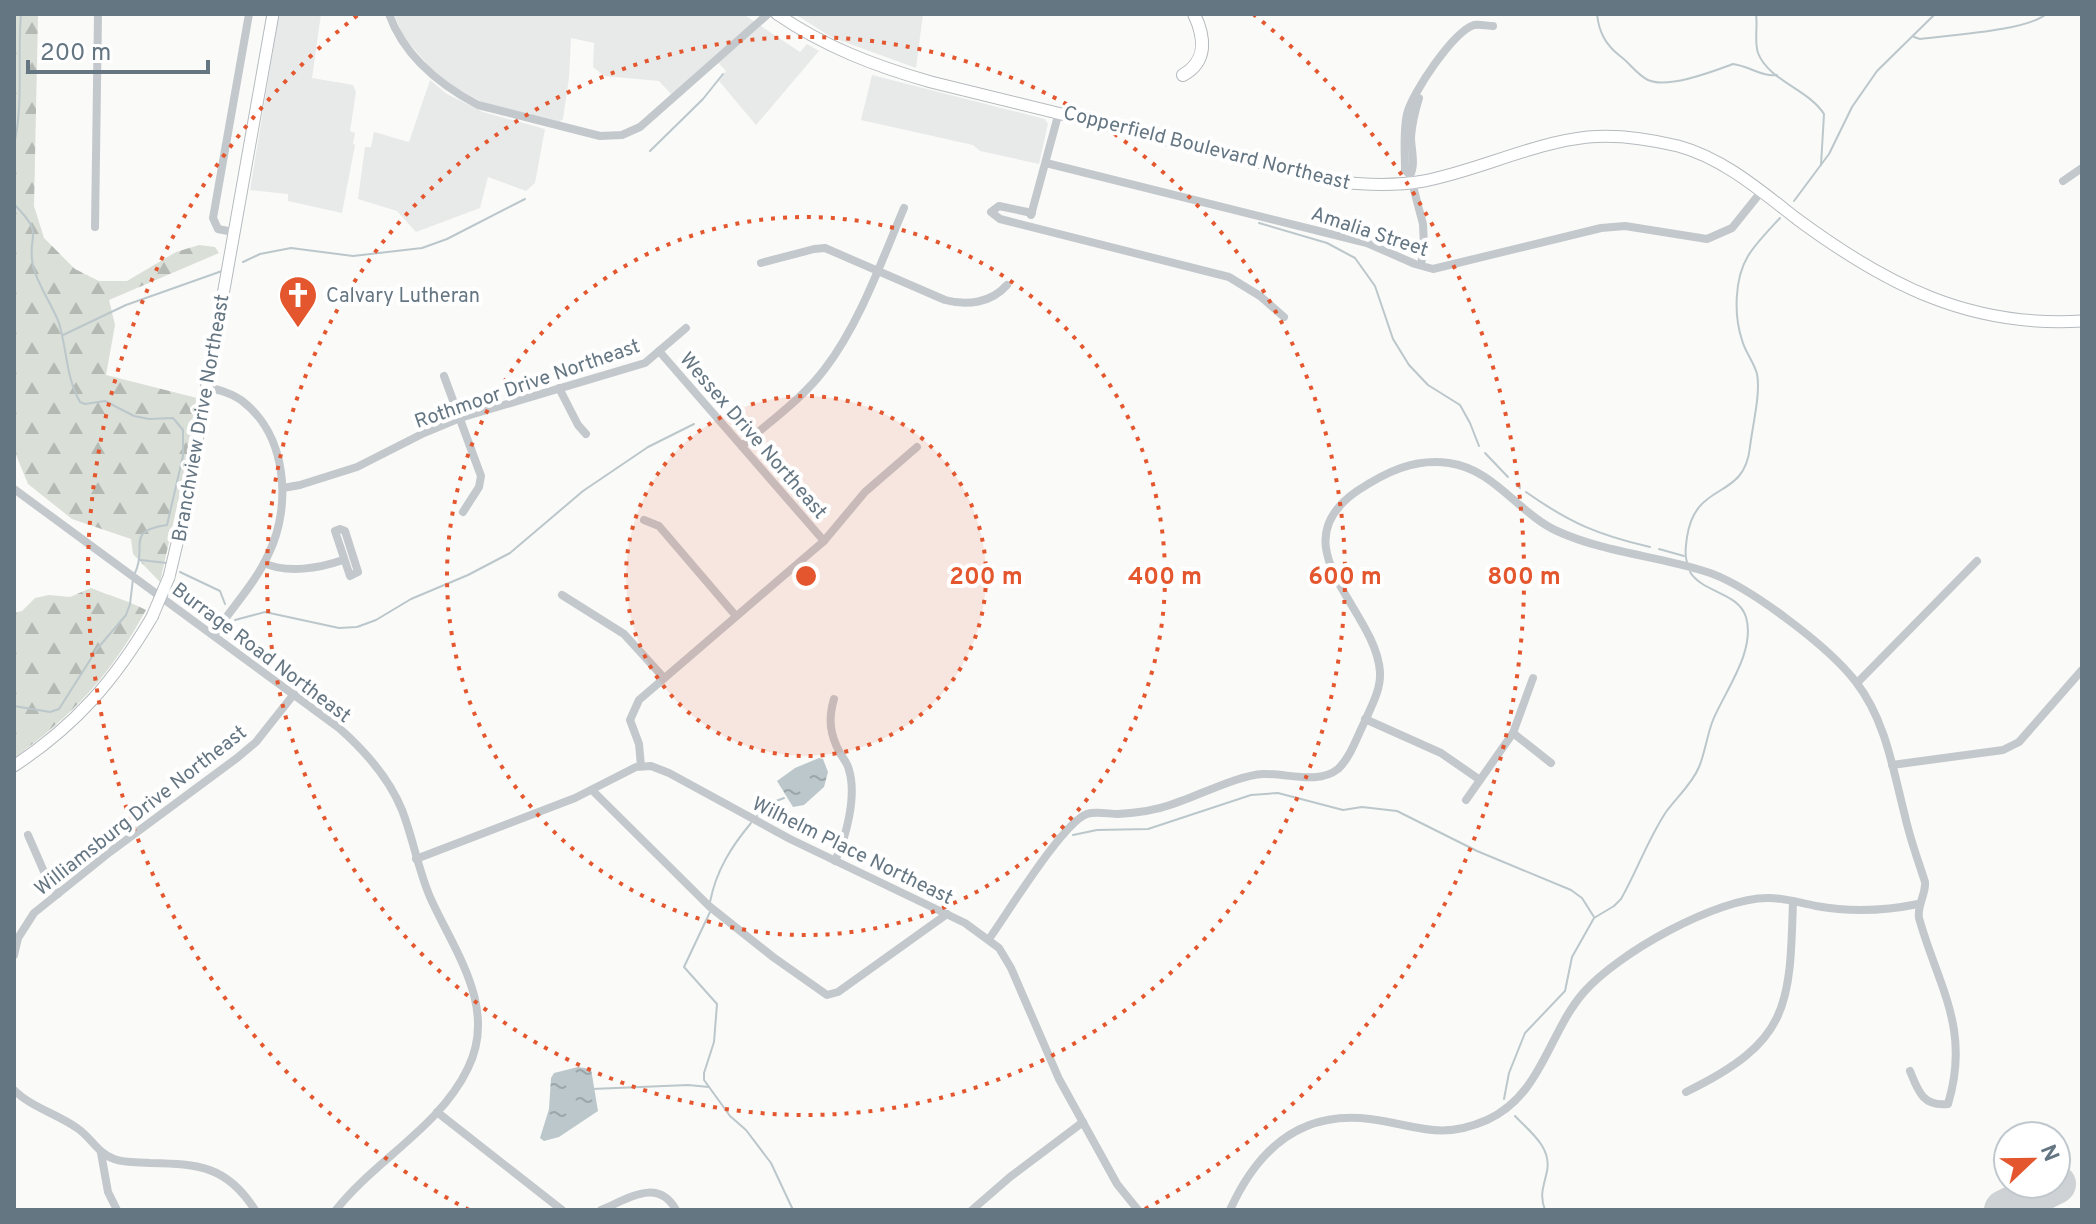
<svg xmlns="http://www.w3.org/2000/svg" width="2096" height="1224" font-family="Overpass,sans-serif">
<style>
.built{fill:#e8e9e9}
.forest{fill:url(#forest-firs)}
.water{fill:url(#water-ripples)}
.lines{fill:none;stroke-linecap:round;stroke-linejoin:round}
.stream{stroke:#bbc7cb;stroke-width:2}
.runway{stroke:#ced2d4;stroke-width:40}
.major-casing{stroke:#b5babe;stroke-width:13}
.highway-casing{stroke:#b4b9bd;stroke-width:14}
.minor{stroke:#c3c8cc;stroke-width:8}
.major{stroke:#fff;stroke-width:11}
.highway{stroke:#fff;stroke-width:12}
.major-bridge-casing{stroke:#b5babe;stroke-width:13;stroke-linecap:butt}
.major-bridge{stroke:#fff;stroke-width:11}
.ring{fill:none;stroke:#e4572e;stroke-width:4;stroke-dasharray:4 8}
.labels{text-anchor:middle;stroke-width:8;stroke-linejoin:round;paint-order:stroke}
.street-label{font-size:20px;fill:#657683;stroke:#fff}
.poi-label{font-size:20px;fill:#657683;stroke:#fff;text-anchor:start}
.centre{fill:#e4572e;stroke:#fff;stroke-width:4}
.ring-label{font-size:24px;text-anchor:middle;font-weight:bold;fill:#e4572e;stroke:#fff;stroke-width:8;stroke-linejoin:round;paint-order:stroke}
</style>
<defs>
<pattern id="forest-firs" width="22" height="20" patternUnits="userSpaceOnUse" patternTransform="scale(2)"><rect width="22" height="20" fill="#dadfd7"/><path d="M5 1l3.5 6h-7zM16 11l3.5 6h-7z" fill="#b4b9b4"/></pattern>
<pattern id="water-ripples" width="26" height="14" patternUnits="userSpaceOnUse" patternTransform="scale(2)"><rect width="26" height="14" fill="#bbc7cb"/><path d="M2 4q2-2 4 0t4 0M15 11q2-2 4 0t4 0" fill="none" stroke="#9ca6aa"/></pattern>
</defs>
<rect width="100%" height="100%" fill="#fafaf8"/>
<!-- built -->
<g class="built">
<path d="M279,14h42l-9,64 41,7 3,7 -6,39 5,2 -2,11 2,1 -13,68 -54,-12v-7l-38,-4z"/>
<path d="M394,14h349l57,38 7,-8 12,7 -63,74 -37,-44 7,-10 -12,-13 -42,37 -13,-14 -55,-5 -11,-9 1,-24 -23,-5 -2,40 -6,41 -5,4 -72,-19 -32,-17 -22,-17 -29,-34z"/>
<path d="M795,14h128l-7,54 -85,-31z"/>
<path d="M872,75l173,44 3,5 -9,40 -59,-13 -7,-6 -112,-25z"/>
<path d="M430,80l17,14 36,18 62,17 -10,54 -9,8 -38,-14 -8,31 -64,24 -19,-21 -39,-12 7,-52h6l3,-15 35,10z"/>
</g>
<!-- forest -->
<g class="forest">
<path d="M14,14h24l-4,192 10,32 31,31 24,12h28l49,-29 23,-7 16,2 4,6 -110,47 6,25 -9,50 91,23 -9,59 -28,125 -27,-28 -2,-15 -59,-20 -44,-35 -14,-34z"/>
<path d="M91,588c19,8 36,12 55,22 -36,66 -72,104 -132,148v-145l8,-2 13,-13 14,-3 21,2z"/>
</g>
<!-- water -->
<g class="water">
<path d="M819,758l4,1 5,13 -4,15 -20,18 -11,2 -16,-26 18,-13z"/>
<path d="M578,1067l13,2 7,42 -39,26 -15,4 -4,-3 9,-29 2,-31 3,-5z"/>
</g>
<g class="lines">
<!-- stream -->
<g class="stream">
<path d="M1597,14c2,19 9,31 23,42 10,7 16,18 28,24 20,9 66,-9 85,-16 16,2 29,13 44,11"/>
<path d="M1756,14c2,13 -2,26 2,39 11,28 50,36 66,61l-3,51"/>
<path d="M1914,37l6,2c27,-4 107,-8 126,-25"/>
<path d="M14,145c10,-43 3,-87 7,-131"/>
<path d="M650,151l53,-52 20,-25"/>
<path d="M1794,201l35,-47 23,-47 25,-36 58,-57"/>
<path d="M14,204c33,34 12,28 19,62 5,20 19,38 26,57 8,26 7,55 21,79l5,2 20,-3 29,15 15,3 24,-1 10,12v26l-16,69c-43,6 -19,22 -32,48"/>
<path d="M1259,223l68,20 28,15 20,28 18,53 16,26 19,20 32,20 10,18 9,23"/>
<path d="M243,262l17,-8 31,-6 62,8 69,-8 25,-9 78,-40"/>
<path d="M63,335l63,-30 96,-34"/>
<path d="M1485,453l23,24"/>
<path d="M1516,484l4,4"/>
<path d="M1526,492c44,31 72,43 124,55"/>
<path d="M1659,549l25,7"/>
<path d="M140,560l27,3"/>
<path d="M1687,562c-3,-8 -1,-16 0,-25 9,-58 57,-35 63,-90 2,-19 11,-54 7,-73 -3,-12 -12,-22 -15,-34 -8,-24 -8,-61 6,-84 8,-13 21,-26 32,-38"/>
<path d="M180,572l40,19 5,13"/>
<path d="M235,620l30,-8 74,16 18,-1 19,-7 35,-21 57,-24 42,-22 73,-62 65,-44 46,-23"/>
<path d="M14,706l36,6 9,-3 38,-60 29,-34 4,-11 3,-25"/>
<path d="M757,816l14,-13 13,-5"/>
<path d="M1073,835l24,-5 51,-1 103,-34 27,-2 65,17 19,-3 35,4 80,40 94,39 11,8 12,19"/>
<path d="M710,902c6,-31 21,-55 41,-79"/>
<path d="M710,912l-26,55 33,37 -3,38 -10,31v7l26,36 16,14 25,33 22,47"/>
<path d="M592,1089l96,-4 21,2"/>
<path d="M1504,1099l5,-26 16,-40 40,-42 7,-34 22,-39 20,-12 7,-7c16,-28 27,-60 45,-87 11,-15 26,-28 33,-45 6,-14 8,-32 14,-47 12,-29 43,-69 33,-103 -8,-25 -43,-24 -56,-45"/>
<path d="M1515,1116c14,15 37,31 32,55 -3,15 -8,23 -2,39"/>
</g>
<!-- runway -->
<path class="runway" d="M2004,1210l52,-26"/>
<!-- major casing -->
<g class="major-casing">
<g id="major">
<path d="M777,14c48,33 98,52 154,68l408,100c28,3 57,4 85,-1 56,-11 108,-38 164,-44 31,-3 61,2 90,9 45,12 83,45 119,73 88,65 172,109 285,102"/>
<path d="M169,577l15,-63 89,-500"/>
<path d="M14,766c62,-41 101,-86 138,-149"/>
</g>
</g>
<!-- highway casing -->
<g class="highway-casing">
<path id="highway" d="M1183,75c25,-14 22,-38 11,-61"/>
</g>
<!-- minor -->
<g class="minor">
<path d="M389,14c15,42 51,71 89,91l122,31 22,-1 18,-8 128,-113"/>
<path d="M1419,98c-4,13 -7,25 -8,39 0,13 5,27 -1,38l13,49 1,22 -3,19"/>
<path d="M1046,163l321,80 48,21 18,5 168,-41 24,-2 82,13 25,-11 29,-36"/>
<path d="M1410,175l-5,-5c0,-18 -2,-38 2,-56 5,-21 46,-82 67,-89 6,-1 13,1 19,1"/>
<path d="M2063,181l19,-13"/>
<path d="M1032,213l-33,-7 -8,6 9,7 229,58 31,19 24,21"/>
<path d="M1031,215l28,-103"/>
<path d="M95,227l3,-213"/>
<path d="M233,232l-15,-3 -5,-11 36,-204"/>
<path d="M761,263l53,-14 11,-1 120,52c22,6 46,3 62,-15"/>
<path d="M659,351l165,190"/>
<path d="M444,376l37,100 -2,11 -16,25"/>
<path d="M207,387c12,3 24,6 34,13 46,34 51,105 28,153 -13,30 -38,55 -55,82"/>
<path d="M559,388l19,37 8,9"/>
<path d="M742,446c27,-24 60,-47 82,-76 36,-47 57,-108 80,-162"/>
<path d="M283,488l17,-3 57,-18 67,-34 36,-15 185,-55 41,-35"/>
<path d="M14,489l325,239c25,22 50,50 63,82 11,28 16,59 28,87 24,54 68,110 38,171 -28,59 -93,92 -132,142"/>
<path d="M644,520l15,6 77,90"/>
<path d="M340,529l5,2 13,41 -8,4 -15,-45z"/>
<path d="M264,563c23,11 56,5 79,-3"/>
<path d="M562,595l62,39 40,44"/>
<path d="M1857,683l120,-122"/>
<path d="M834,699c-6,20 -4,36 6,54 3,5 8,11 9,17 8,26 -3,68 -14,91"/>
<path d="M1365,719l76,34 39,27"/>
<path d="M1513,733l38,30"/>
<path d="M1892,765l111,-15 16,-8 63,-72"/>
<path d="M641,766l-2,-22 -9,-24 9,-20 185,-159 41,-49 52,-45"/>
<path d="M592,790l117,116 64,51 54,38 11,-3 109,-78"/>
<path d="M1466,800l47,-67 20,-55"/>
<path d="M28,835l17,39 13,20"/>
<path d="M416,859l159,-61 61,-31 15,-1 18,7 121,66 175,84 34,25 12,20 48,111 58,105 21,26"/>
<path d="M989,939c18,-25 74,-117 98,-125 9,-3 22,0 31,0 18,-1 35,-3 52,-9 26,-8 68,-30 93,-31 24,-1 55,11 75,-5 12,-11 19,-32 26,-46 7,-16 17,-33 16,-51 -4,-63 -104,-125 -23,-181 29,-19 57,-33 92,-28 45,6 69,50 108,68 46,21 99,25 147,40 42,12 125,76 152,111 30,39 37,88 49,134 5,23 13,44 20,66 1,13 -8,22 -6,36 19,68 52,110 29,186 -25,3 -30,-13 -38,-33"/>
<path d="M14,955l4,-17 16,-25 76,-61 127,-94 19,-16 38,-48"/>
<path d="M14,1090c17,17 43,24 63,38 14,9 20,25 37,31 11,4 24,3 36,4 49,1 77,3 105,47"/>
<path d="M1686,1092c103,-50 104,-85 107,-191"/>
<path d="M437,1112l125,98"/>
<path d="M101,1153l7,39 9,18"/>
<path d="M601,1210c27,-11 57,-33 75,0"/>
<path d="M972,1210l38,-33 73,-55"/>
<path d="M1230,1210c27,-60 70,-100 140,-91 47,6 69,22 117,1 55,-25 61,-87 97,-128 33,-38 133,-95 185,-94 16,0 31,5 47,8 34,6 68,5 102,-2"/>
</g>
<!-- major -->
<use href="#major" class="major"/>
<!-- highway -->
<use href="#highway" class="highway"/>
<!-- major-bridge casing -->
<g class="major-bridge-casing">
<path id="major-bridge" d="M152,617l17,-40"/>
</g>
<!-- major-bridge -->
<use href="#major-bridge" class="major-bridge"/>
</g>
<!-- distance rings -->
<circle cx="806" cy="576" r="180" fill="#e4572e" fill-opacity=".12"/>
<g class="ring">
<circle cx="806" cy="576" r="180"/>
<circle cx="806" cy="576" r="359"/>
<circle cx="806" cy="576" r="539"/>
<path d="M469 1210A718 718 0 0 1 359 14M1253 14A718 718 0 0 1 1143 1210"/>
</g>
<!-- icons -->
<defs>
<g id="church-pin" transform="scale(2)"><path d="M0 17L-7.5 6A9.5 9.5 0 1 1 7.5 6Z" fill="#e4572e" stroke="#fff"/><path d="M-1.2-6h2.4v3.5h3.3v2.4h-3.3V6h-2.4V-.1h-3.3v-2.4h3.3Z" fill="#fff"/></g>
</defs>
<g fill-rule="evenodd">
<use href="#church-pin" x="298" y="295"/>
</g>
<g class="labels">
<!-- street labels -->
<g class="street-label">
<text transform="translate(1207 147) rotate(14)" y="7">Copperfield Boulevard Northeast</text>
<text transform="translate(1370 231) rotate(18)" y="7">Amalia Street</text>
<text transform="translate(527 383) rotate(-19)" y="7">Rothmoor Drive Northeast</text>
<text transform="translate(200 418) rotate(-80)" y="7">Branchview Drive Northeast</text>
<text transform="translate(754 435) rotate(49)" y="7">Wessex Drive Northeast</text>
<text transform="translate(262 652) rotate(37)" y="7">Burrage Road Northeast</text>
<text transform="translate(140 810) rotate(-38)" y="7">Williamsburg Drive Northeast</text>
<text transform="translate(853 850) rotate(26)" y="7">Wilhelm Place Northeast</text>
</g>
<!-- poi labels -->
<g class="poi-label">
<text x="326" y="302">Calvary Lutheran</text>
</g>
</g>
<circle cx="806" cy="576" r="12" class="centre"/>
<g class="ring-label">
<text x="986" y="584">200 m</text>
<text x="1165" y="584">400 m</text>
<text x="1345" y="584">600 m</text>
<text x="1524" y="584">800 m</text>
</g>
<!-- border -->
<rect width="2096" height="1224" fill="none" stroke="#657683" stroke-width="32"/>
<!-- north arrow -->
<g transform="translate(2032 1160) rotate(68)"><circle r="38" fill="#ffffff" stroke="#c1c8cd" stroke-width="2"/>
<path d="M0-6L14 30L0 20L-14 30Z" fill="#e4572e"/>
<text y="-12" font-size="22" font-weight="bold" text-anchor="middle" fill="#657683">N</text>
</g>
<!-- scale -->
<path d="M28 60v12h180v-12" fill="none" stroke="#657683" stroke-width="4"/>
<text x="40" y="60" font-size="24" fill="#657683" stroke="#ffffff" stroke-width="6" paint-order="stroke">200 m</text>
</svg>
